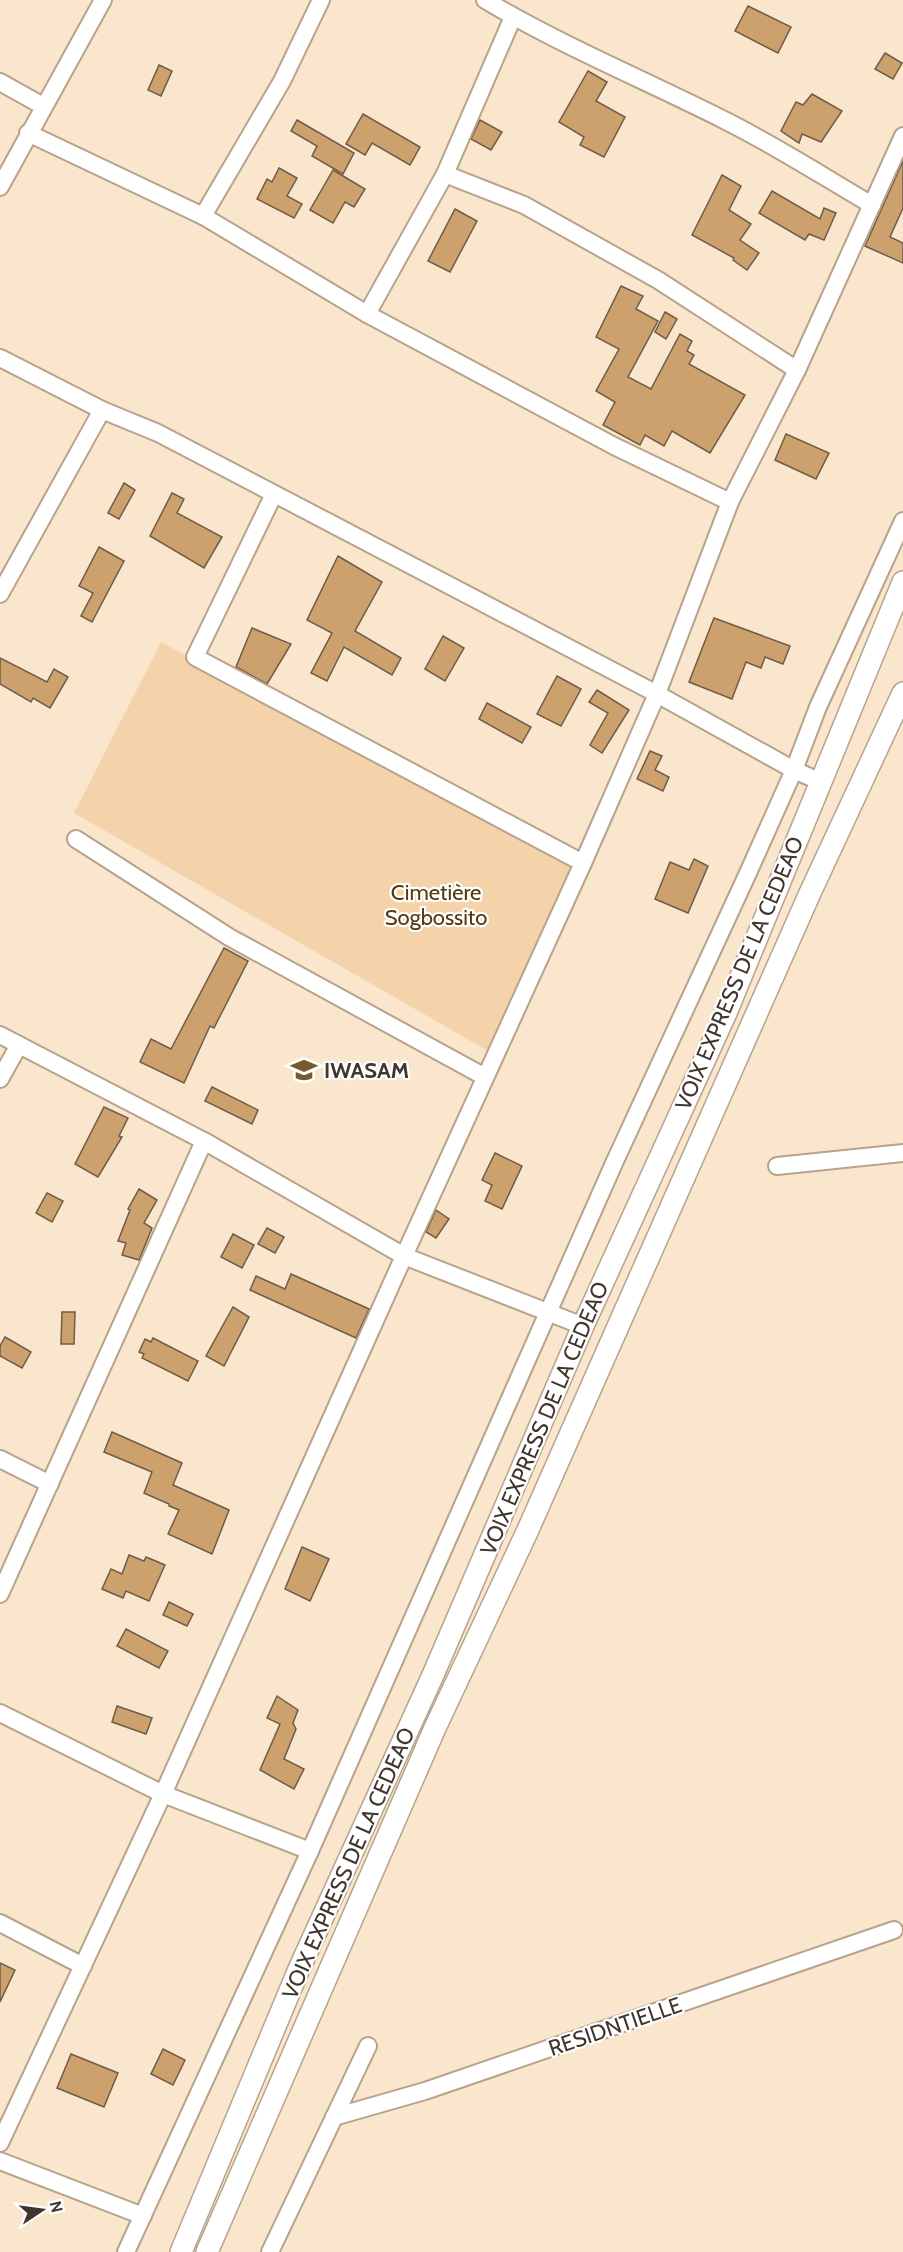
<svg xmlns="http://www.w3.org/2000/svg" width="903" height="2252" font-family="Cabin,sans-serif">
<style>
.green{fill:#f5d3aa}
.building{fill:#cca16e;stroke:#6f5c47;stroke-width:1.5}
.lines{fill:none;stroke-linecap:round;stroke-linejoin:round}
.minor-casing{stroke:#b7a38c;stroke-width:20}
.major-casing{stroke:#b7a38c;stroke-width:24}
.minor{stroke:#fff;stroke-width:16}
.major{stroke:#fff;stroke-width:21}
.labels{text-anchor:middle;stroke-width:4.5;stroke-linejoin:round;paint-order:stroke}
.park-label{font-size:22px;fill:#563910;stroke:#fff}
.street-label{font-size:22px;fill:#3f362d;stroke:#fff}
.poi-label{font-size:22px;font-weight:bold;fill:#3f362d;stroke:#fff;text-anchor:start}
</style>
<rect width="100%" height="100%" fill="#fae5cd"/>
<!-- green -->
<path class="green" d="M161,642l413,221 -86,188 -414,-238z"/>
<!-- building -->
<g class="building">
<path d="M748,6l43,21 -13,26 -43,-22z"/>
<path d="M885,53l17,10 -9,16 -18,-10z"/>
<path d="M159,65l13,6 -11,25 -13,-6z"/>
<path d="M588,71l19,11 -11,19 29,16 -21,40 -24,-12 4,-8 -25,-15z"/>
<path d="M812,94l30,17 -21,31 -19,-8 -3,9 -18,-12 15,-29 7,3z"/>
<path d="M363,114l57,33 -10,18 -38,-22 -7,12 -19,-11z"/>
<path d="M297,120l57,33 -11,21 -31,-18 5,-10 -26,-15z"/>
<path d="M480,120l22,12 -11,18 -20,-11z"/>
<path d="M903,161v47l-13,29 13,6v20l-38,-17z"/>
<path d="M279,168l18,10 -10,18 15,8 -8,14 -37,-19 10,-20 5,3z"/>
<path d="M333,170l32,19 -11,18 -9,-5 -12,21 -23,-13z"/>
<path d="M722,175l19,11 -12,24 22,14 -11,16 19,13 -12,17 -14,-10 1,-2 -42,-23z"/>
<path d="M772,191l48,28 4,-11 12,5 -12,27 -15,-6 -4,6 -46,-27z"/>
<path d="M455,209l22,12 -27,51 -22,-11z"/>
<path d="M621,286l22,10 -7,13 22,12 -30,56 23,12 29,-55 12,7 -5,10 7,4 -5,9 56,31 -35,58 -38,-22 -8,15 -19,-11 -5,10 -37,-20 12,-23 -19,-11 23,-42 -23,-12z"/>
<path d="M665,312l12,7 -11,20 -11,-7z"/>
<path d="M786,434l43,19 -13,26 -41,-19z"/>
<path d="M124,483l11,7 -16,29 -11,-6z"/>
<path d="M172,493l12,6 -7,14 45,24 -18,31 -54,-32z"/>
<path d="M99,547l25,14 -32,61 -11,-6 12,-23 -14,-7z"/>
<path d="M338,556l44,26 -27,49 46,27 -9,17 -48,-28 -17,34 -16,-8 21,-40 -25,-13z"/>
<path d="M714,618l76,28 -7,18 -18,-7 -4,11 -15,-6 -14,37 -43,-17z"/>
<path d="M252,628l39,16 -24,40 -31,-17z"/>
<path d="M443,636l21,12 -19,33 -20,-12z"/>
<path d="M0,658l47,24 7,-13 14,8 -18,31 -17,-10 -2,4 -31,-18z"/>
<path d="M557,676l24,13 -20,37 -24,-12z"/>
<path d="M597,690l32,20 -27,43 -12,-8 18,-32 -19,-11z"/>
<path d="M487,703l44,24 -9,16 -43,-24z"/>
<path d="M650,751l12,5 -7,14 14,7 -6,14 -26,-12z"/>
<path d="M694,859l14,7 -20,47 -33,-14 15,-37 19,8z"/>
<path d="M224,948l24,13 -34,67 -4,-2 -26,57 -44,-21 11,-23 20,10z"/>
<path d="M212,1087l46,23 -6,14 -47,-23z"/>
<path d="M104,1107l24,11 -9,18 3,1 -24,40 -23,-13z"/>
<path d="M495,1153l27,13 -20,43 -17,-8 7,-16 -10,-5z"/>
<path d="M139,1189l18,11 -13,23 8,5 -13,32 -17,-5 4,-12 -8,-2 12,-31 -2,-1z"/>
<path d="M47,1193l16,8 -11,21 -16,-9z"/>
<path d="M436,1210l13,9 -13,19 -10,-6z"/>
<path d="M267,1228l17,9 -9,16 -17,-9z"/>
<path d="M233,1234l21,11 -12,23 -21,-11z"/>
<path d="M291,1274l78,35 -13,29 -106,-48 6,-14 29,13z"/>
<path d="M233,1307l16,10 -25,49 -18,-10z"/>
<path d="M62,1312h13l-1,32h-13z"/>
<path d="M5,1337l26,15 -9,16 -22,-12v-10z"/>
<path d="M153,1338l45,23 -10,20 -46,-23 2,-4 -5,-2 6,-13 6,3z"/>
<path d="M112,1432l70,31 -9,22 56,25 -17,44 -44,-20 11,-24 -10,-4v-2l-25,-11 8,-21 -48,-20z"/>
<path d="M302,1547l27,12 -19,42 -25,-12z"/>
<path d="M129,1555l15,6 2,-4 19,8 -16,36 -23,-10 -3,7 -21,-9 9,-20 11,5z"/>
<path d="M169,1602l24,12 -6,12 -24,-11z"/>
<path d="M126,1629l42,22 -9,17 -42,-22z"/>
<path d="M277,1696l21,14 -5,13 3,6 -12,30 20,10 -10,20 -34,-19 20,-46 -13,-6z"/>
<path d="M117,1706l35,12 -6,16 -34,-12z"/>
<path d="M0,1963l15,7 -15,32z"/>
<path d="M163,2049l22,11 -12,25 -22,-11z"/>
<path d="M71,2054l47,19 -14,34 -47,-19z"/>
</g>
<g class="lines">
<!-- minor casing -->
<g class="minor-casing">
<g id="minor">
<path d="M485,0c77,46 160,80 241,121 50,25 98,56 146,84"/>
<path d="M0,82l43,24"/>
<path d="M28,133l175,83 164,98 247,132 116,56"/>
<path d="M445,174l79,31 134,75 139,90"/>
<path d="M0,187l103,-187"/>
<path d="M203,216l79,-135 39,-81"/>
<path d="M367,314l78,-140 68,-157"/>
<path d="M0,358l102,52 56,23 499,261 137,76 27,12"/>
<path d="M274,494l-79,163 388,206"/>
<path d="M0,594l102,-184"/>
<path d="M76,839l153,98 256,140"/>
<path d="M0,1035l204,106 200,115 179,70"/>
<path d="M0,1079l19,-34"/>
<path d="M777,1166l126,-13"/>
<path d="M0,1459l50,25"/>
<path d="M0,1594l204,-453"/>
<path d="M0,1713l163,81 147,57"/>
<path d="M0,1923l83,43"/>
<path d="M334,2117l91,-26 469,-161"/>
<path d="M0,2143l163,-349 241,-538 179,-393 74,-169 73,-192 67,-132 106,-234"/>
<path d="M0,2161l143,55"/>
<path d="M126,2252l184,-401 305,-690 133,-288 46,-103 24,-63 85,-186"/>
<path d="M270,2252l98,-206"/>
</g>
</g>
<!-- major casing -->
<g class="major-casing">
<g id="major">
<path d="M181,2252l118,-283 134,-294 150,-349 143,-313 177,-431"/>
<path d="M207,2252l228,-524 92,-196 283,-639 93,-200"/>
</g>
</g>
<!-- minor -->
<use href="#minor" class="minor"/>
<!-- major -->
<use href="#major" class="major"/>
</g>
<!-- icons -->
<defs>
<g id="school-bare" transform="scale(2.07)"><path d="M0-5L7-2L0 1L-7-2ZM-4 1L0 2.5L4 1V4Q0 6-4 4Z" fill="#78582e" stroke="#fff" stroke-width="2.5" paint-order="stroke"/></g>
</defs>
<g fill-rule="evenodd">
<use href="#school-bare" x="304" y="1070"/>
</g>
<g class="labels">
<!-- park labels -->
<g class="park-label">
<text x="436" y="900">Cimetière<tspan x="436" dy="25">Sogbossito</tspan></text>
</g>
<!-- street labels -->
<g class="street-label">
<text transform="translate(739 973) rotate(-67)" y="8">VOIX EXPRESS DE LA CEDEAO</text>
<text transform="translate(544 1418) rotate(-67)" y="8">VOIX EXPRESS DE LA CEDEAO</text>
<text transform="translate(348 1863) rotate(-66)" y="8">VOIX EXPRESS DE LA CEDEAO</text>
<text transform="translate(615 2026) rotate(-19)" y="8">RESIDNTIELLE</text>
</g>
<!-- poi labels -->
<g class="poi-label">
<text x="324" y="1078">IWASAM</text>
</g>
</g>
<!-- north arrow -->
<g transform="translate(42 2210) rotate(77)" stroke="#ffffff" stroke-width="4.5" paint-order="stroke">
<path d="M0-4.5L10 22L0 15L-10 22Z" fill="#3f362d"/>
<text y="-9" font-size="16" font-weight="bold" text-anchor="middle" fill="#3f362d">N</text>
</g>
</svg>
